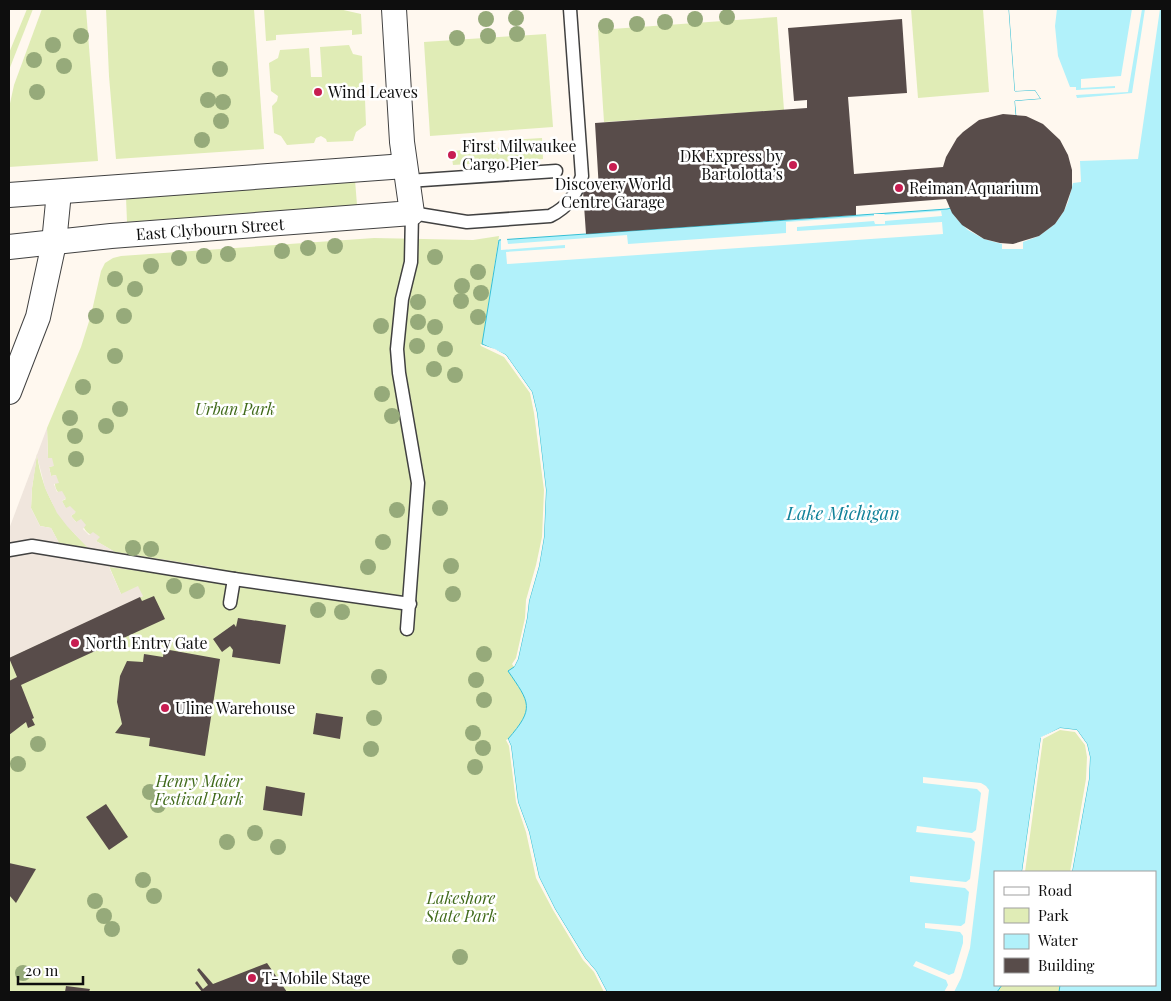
<svg xmlns="http://www.w3.org/2000/svg" width="1171" height="1001" font-family="'Playfair Display',serif">
<style>
.green{fill:#e0ecb6}
.plaza{fill:#f0e6dd;fill-rule:evenodd}
.water{fill:#b1f1fa;stroke:#33bfd5}
.pier{fill:#fff8ef}
.building{fill:#584c4a}
.lines{fill:none;stroke-linecap:round;stroke-linejoin:round}
.lane-casing{stroke:#414141;stroke-width:15}
.street-casing{stroke:#414141;stroke-width:26}
.lane{stroke:#fff;stroke-width:12}
.street{stroke:#fff;stroke-width:24}
.tree{fill:#96aa7a}
.poi-dot{fill:#c71d51;stroke:#fff;stroke-width:2}
.labels{text-anchor:middle;stroke-width:5;stroke-linejoin:round;paint-order:stroke}
.poi-label{font-size:16px;fill:#0e0e0e;stroke:#fff;text-anchor:start}
.street-label{font-size:16px;fill:#0e0e0e;stroke:#fff}
.park-label{font-size:16px;font-style:italic;fill:#406a1a;stroke:#fff}
.water-label{font-size:18px;font-style:italic;fill:#0f8199;stroke:#fff}
</style>
<rect width="100%" height="100%" fill="#fff8ef"/>
<!-- green -->
<g class="green">
<path d="M27,9h6l-24,61v-17z"/>
<path d="M42,9h44l12,152 -89,6v-59l5,-23z"/>
<path d="M106,9h148l10,140 -148,10 -7,-83z"/>
<path d="M264,9h75l22,5 1,20 -10,1v-5l-76,5v5l-10,1z"/>
<path d="M911,9h72l6,83 -71,6z"/>
<path d="M777,17l7,93 -180,12 -6,-92z"/>
<path d="M546,34l7,93 -123,9 -6,-94z"/>
<path d="M349,45l4,9 9,2 1,28 -3,1 -2,7 1,4 6,3 1,26 -10,7 -3,9 -26,1 -1,-3 -5,-3 -5,2 -2,5 -27,2 -6,-9 -7,-3 -2,-27 5,-5 1,-5 -7,-5 -2,-28 9,-5 2,-8 29,-2 2,29h11l-2,-30z"/>
<path d="M542,138l1,21 -90,6 -2,-14 58,-4v-7z"/>
<path d="M355,180l2,25 -230,17 -1,-25z"/>
<path d="M499,236l-17,108 24,11 26,37 14,98 -2,47 -26,122 -4,8 -5,4c21,32 26,37 -1,68l31,138 68,115h-598v-334l134,-62 -22,-2 -12,-28 60,9 40,-8 -94,-15 -19,-11 3,-4c-11,-2 -15,-6 -18,-17l-4,3 -6,-7 4,-3 -9,-4 -4,-8 4,-2c-10,-7 -13,-12 -10,-24l-5,1 -2,-9 4,-1 -5,-8 -1,-30 34,-81 10,-32 10,-44 4,-8 8,-5 8,-2 253,-18 99,2z"/>
<path d="M37,454c5,39 23,68 52,94l-30,-5 -8,-15 -11,-2 -9,-18 1,-20z"/>
<path d="M1060,728l17,2 10,14 3,13 -18,115h-50l19,-135z"/>
<path d="M1002,985h58l-1,7h-62z"/>
</g>
<!-- plaza -->
<path class="plaza" d="M47,428l1,30h4l2,8 -5,1 2,9 5,-1 3,8 -5,1 3,8 5,-1 4,7 -4,3 4,7 4,-2 6,6 -5,4 5,6 5,-3 5,6 -3,4 6,6 4,-3 7,5 -4,4 19,11 96,15 -42,8 -60,-8 12,27 17,-8 5,10 -134,62v-129zM37,456l8,32 12,25 10,13 21,22 -29,-5 -8,-15 -11,-2 -9,-18 1,-20z"/>
<!-- water -->
<path class="water" d="M1009,9h153v983h-103l1,-7h95v-113h-83l17,-93 1,-22 -3,-13 -10,-14 -17,-2 -19,10 -19,134h-27v113h7l-5,7h-390l-11,-21 -11,-13 -30,-49 -16,-32 -10,-45 -11,-30 -7,-56 -3,-7c27,-31 22,-36 0,-68l6,-4 4,-8 9,-41 2,-17 10,-35 5,-29 2,-47 -9,-77 -5,-21 -26,-37 -24,-11 17,-104 448,-31 75,-18 -7,-90 26,-2 -6,-9 -20,1z"/>
<!-- pier -->
<g class="pier">
<path d="M1009,9h48l-2,17 3,30 12,31h6v3l39,-2v-2l-34,2v-9l40,-3 11,-67h10l-14,83 -52,3 1,3 55,-5 13,-84h15l-22,150 -58,2 1,21 -8,1 -5,19 -4,9 -9,13 -16,12 -16,6v7h-21v-5l-18,-5 -16,-9 -12,-12 -6,-10h8l59,-85 -2,-22 26,-2 -6,-9 -20,1z"/>
<path d="M941,211l1,5 -57,5v3h-10l-1,-3 -77,6v4l145,-9 1,12 -436,30 -1,-12 59,-4v-3l-64,5v-11h6l1,5 119,-9 1,9 158,-11v-11l88,-6v-2h10l1,1z"/>
<path d="M480,344l15,5 11,6 26,37 5,21 9,77 -2,47 -5,29 -10,35 -2,17 -9,41 -4,8 -2,-3 4,-6 9,-40 1,-18 10,-35 6,-28 2,-47 -10,-77 -4,-20 -26,-36 -23,-11z"/>
<path d="M1060,728l17,2 10,14 3,13 -1,22 -17,93h-2l16,-93 1,-22 -2,-12 -10,-13 -15,-2 -17,9 -18,133h-3l19,-135z"/>
<path d="M508,739l3,7 7,56 11,30 10,45 16,32 30,49 11,13 11,21h-3l-10,-20 -11,-12 -30,-50 -17,-32 -10,-46 -10,-30 -7,-56 -3,-6z"/>
<path d="M923,777l58,6 5,3 3,4 -19,158 -9,30 -7,14h-10l4,-7 -2,-5 -33,-14 3,-5 33,14 5,-2 9,-30v-7l-3,-4 -35,-4v-5l36,3 4,-3 4,-31 -4,-4 -55,-6v-6l56,6 4,-3 5,-37 -4,-4 -55,-6 1,-6 55,7 4,-3 5,-37 -4,-4 -54,-6z"/>
</g>
<!-- building -->
<g class="building">
<path d="M902,19l5,74 -59,4 6,77 89,-7 3,-10 11,-19 6,-6 16,-12 24,-6 23,2 17,8 17,16 8,15 4,15v18l-8,23 -9,13 -16,12 -26,8 -13,-1 -16,-4 -22,-14 -10,-12 -6,-14 -90,7v9l-270,19 -3,-43 16,-1 -4,-67 212,-15v-8l-13,1 -6,-73z"/>
<path d="M154,596l11,23 -144,66 13,33 -2,1 3,6 -7,3 -2,-6 -17,13v-54l8,-4 -8,-19 131,-61 2,4z"/>
<path d="M238,618l48,7 -6,39 -48,-7 1,-7 -3,-4 -8,6 -9,-13 21,-15 2,3z"/>
<path d="M164,649l56,10 -15,97 -56,-10 1,-8 -35,-5 7,-9 -5,-22 1,-10 2,-16 7,-15 16,1 1,-8 19,3z"/>
<path d="M316,713l27,4 -3,22 -27,-5z"/>
<path d="M266,786l39,7 -3,23 -39,-6z"/>
<path d="M106,804l22,33 -19,13 -23,-33z"/>
<path d="M9,863l27,6 -20,34 -7,-8z"/>
<path d="M267,963l20,29h-85l-7,-9 2,-2 6,8 5,-4 -11,-15 2,-2 14,16z"/>
<path d="M66,986l24,3 -1,3h-24z"/>
</g>
<g class="lines">
<!-- lane casing -->
<g class="lane-casing">
<g id="lane">
<path d="M408,181l148,-10"/>
<path d="M9,550l23,-4 202,33 176,25"/>
<path d="M230,603l4,-24"/>
<path d="M407,629l11,-146 -19,-110 -2,-24 5,-50 9,-37 1,-49 55,9 83,-6c18,-9 26,-21 32,-40l-12,-167"/>
</g>
</g>
<!-- street casing -->
<g class="street-casing">
<g id="street">
<path d="M9,195l396,-29"/>
<path d="M9,247l102,-11 301,-23 -10,-71 -8,-133"/>
<path d="M9,392l29,-75 16,-74 5,-51"/>
</g>
</g>
<!-- lane -->
<use href="#lane" class="lane"/>
<!-- street -->
<use href="#street" class="street"/>
</g>
<!-- trees -->
<g class="tree">
<circle cx="727" cy="17" r="8"/>
<circle cx="516" cy="18" r="8"/>
<circle cx="486" cy="19" r="8"/>
<circle cx="695" cy="19" r="8"/>
<circle cx="665" cy="22" r="8"/>
<circle cx="637" cy="24" r="8"/>
<circle cx="606" cy="26" r="8"/>
<circle cx="517" cy="34" r="8"/>
<circle cx="81" cy="36" r="8"/>
<circle cx="488" cy="36" r="8"/>
<circle cx="457" cy="38" r="8"/>
<circle cx="53" cy="45" r="8"/>
<circle cx="34" cy="60" r="8"/>
<circle cx="64" cy="66" r="8"/>
<circle cx="220" cy="69" r="8"/>
<circle cx="37" cy="92" r="8"/>
<circle cx="208" cy="100" r="8"/>
<circle cx="223" cy="102" r="8"/>
<circle cx="221" cy="121" r="8"/>
<circle cx="202" cy="140" r="8"/>
<circle cx="335" cy="246" r="8"/>
<circle cx="308" cy="248" r="8"/>
<circle cx="282" cy="251" r="8"/>
<circle cx="228" cy="254" r="8"/>
<circle cx="204" cy="256" r="8"/>
<circle cx="435" cy="257" r="8"/>
<circle cx="179" cy="258" r="8"/>
<circle cx="151" cy="266" r="8"/>
<circle cx="478" cy="272" r="8"/>
<circle cx="115" cy="279" r="8"/>
<circle cx="462" cy="286" r="8"/>
<circle cx="135" cy="289" r="8"/>
<circle cx="481" cy="293" r="8"/>
<circle cx="461" cy="301" r="8"/>
<circle cx="418" cy="302" r="8"/>
<circle cx="96" cy="316" r="8"/>
<circle cx="124" cy="316" r="8"/>
<circle cx="478" cy="317" r="8"/>
<circle cx="418" cy="322" r="8"/>
<circle cx="381" cy="326" r="8"/>
<circle cx="435" cy="327" r="8"/>
<circle cx="417" cy="346" r="8"/>
<circle cx="445" cy="349" r="8"/>
<circle cx="115" cy="356" r="8"/>
<circle cx="434" cy="369" r="8"/>
<circle cx="455" cy="375" r="8"/>
<circle cx="83" cy="387" r="8"/>
<circle cx="382" cy="394" r="8"/>
<circle cx="120" cy="409" r="8"/>
<circle cx="392" cy="416" r="8"/>
<circle cx="70" cy="418" r="8"/>
<circle cx="106" cy="426" r="8"/>
<circle cx="75" cy="436" r="8"/>
<circle cx="76" cy="459" r="8"/>
<circle cx="440" cy="508" r="8"/>
<circle cx="397" cy="510" r="8"/>
<circle cx="383" cy="542" r="8"/>
<circle cx="133" cy="548" r="8"/>
<circle cx="151" cy="549" r="8"/>
<circle cx="451" cy="566" r="8"/>
<circle cx="368" cy="567" r="8"/>
<circle cx="174" cy="586" r="8"/>
<circle cx="197" cy="591" r="8"/>
<circle cx="453" cy="594" r="8"/>
<circle cx="318" cy="610" r="8"/>
<circle cx="342" cy="612" r="8"/>
<circle cx="484" cy="654" r="8"/>
<circle cx="379" cy="677" r="8"/>
<circle cx="476" cy="680" r="8"/>
<circle cx="484" cy="700" r="8"/>
<circle cx="374" cy="718" r="8"/>
<circle cx="473" cy="733" r="8"/>
<circle cx="38" cy="744" r="8"/>
<circle cx="483" cy="748" r="8"/>
<circle cx="371" cy="749" r="8"/>
<circle cx="18" cy="764" r="8"/>
<circle cx="475" cy="767" r="8"/>
<circle cx="150" cy="792" r="8"/>
<circle cx="158" cy="805" r="8"/>
<circle cx="255" cy="833" r="8"/>
<circle cx="227" cy="842" r="8"/>
<circle cx="278" cy="847" r="8"/>
<circle cx="143" cy="880" r="8"/>
<circle cx="154" cy="896" r="8"/>
<circle cx="95" cy="901" r="8"/>
<circle cx="104" cy="916" r="8"/>
<circle cx="112" cy="929" r="8"/>
<circle cx="460" cy="957" r="8"/>
<circle cx="23" cy="973" r="8"/>
</g>
<!-- markers -->
<g class="poi-dot">
<circle cx="318" cy="92" r="5"/>
<circle cx="452" cy="155" r="5"/>
<circle cx="793" cy="165" r="5"/>
<circle cx="613" cy="167" r="5"/>
<circle cx="899" cy="188" r="5"/>
<circle cx="75" cy="643" r="5"/>
<circle cx="165" cy="708" r="5"/>
<circle cx="252" cy="978" r="5"/>
</g>
<g class="labels">
<!-- poi labels -->
<g class="poi-label">
<text x="328" y="98">Wind Leaves</text>
<text x="462" y="152">First Milwaukee<tspan x="462" dy="18">Cargo Pier</tspan></text>
<text x="783" y="162" text-anchor="end">DK Express by<tspan x="783" dy="18">Bartolotta’s</tspan></text>
<text x="613" y="190" text-anchor="middle">Discovery World<tspan x="613" dy="18">Centre Garage</tspan></text>
<text x="909" y="194">Reiman Aquarium</text>
<text x="85" y="649">North Entry Gate</text>
<text x="175" y="714">Uline Warehouse</text>
<text x="262" y="984">T-Mobile Stage</text>
</g>
<!-- street labels -->
<g class="street-label">
<text transform="translate(210 229) rotate(-4)" y="6">East Clybourn Street</text>
</g>
<!-- park labels -->
<g class="park-label">
<text x="235" y="415">Urban Park</text>
<text x="199" y="787">Henry Maier<tspan x="199" dy="18">Festival Park</tspan></text>
<text x="461" y="904">Lakeshore<tspan x="461" dy="18">State Park</tspan></text>
</g>
<!-- water labels -->
<g class="water-label">
<text x="843" y="520">Lake Michigan</text>
</g>
</g>
<!-- border -->
<rect width="1171" height="1001" fill="none" stroke="#0e0e0e" stroke-width="20"/>
<!-- legend -->
<rect x="994" y="871" width="162" height="115" fill="#ffffff" stroke="#9f9f9f"/>
<rect x="1004" y="887" width="25" height="8" fill="#ffffff" stroke="#9f9f9f"/>
<text x="1038" y="896" font-size="15" fill="#0e0e0e">Road</text>
<rect x="1004" y="908" width="25" height="15" fill="#e0ecb6" stroke="#9f9f9f"/>
<text x="1038" y="921" font-size="15" fill="#0e0e0e">Park</text>
<rect x="1004" y="934" width="25" height="15" fill="#b1f1fa" stroke="#9f9f9f"/>
<text x="1038" y="946" font-size="15" fill="#0e0e0e">Water</text>
<rect x="1004" y="958" width="25" height="15" fill="#584c4a" stroke="#9f9f9f"/>
<text x="1038" y="971" font-size="15" fill="#0e0e0e">Building</text>
<!-- scale -->
<path d="M18 976v8h65v-8" fill="none" stroke="#0e0e0e" stroke-width="2.5"/>
<text x="25" y="976" font-size="15" fill="#0e0e0e" stroke="#ffffff" stroke-width="4" paint-order="stroke">20 m</text>
</svg>
